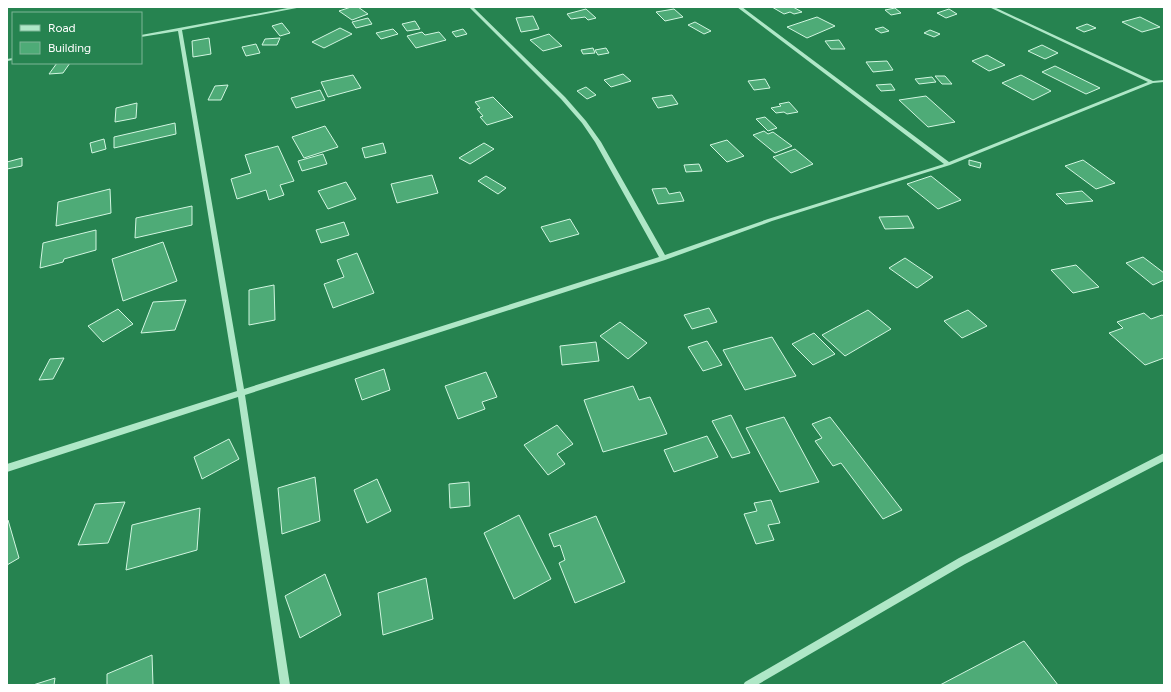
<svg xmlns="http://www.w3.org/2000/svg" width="1171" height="692" font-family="Figtree,sans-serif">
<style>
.building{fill:#4eab77;stroke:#d2f6e1}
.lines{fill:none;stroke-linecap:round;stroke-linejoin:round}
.minor{fill:#afe7c7;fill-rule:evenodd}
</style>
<rect width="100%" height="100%" fill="#268350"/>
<!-- building -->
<g class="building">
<path d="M351,7h7l10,7 -16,6 -13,-9z"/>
<path d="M772,7h21l9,5 -8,2 -4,-2 -6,2z"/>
<path d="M895,8l6,5 -10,2 -6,-5z"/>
<path d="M586,9l10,9 -8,2 -3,-3 -14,2 -4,-5z"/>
<path d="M674,9l9,8 -18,4 -9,-9z"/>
<path d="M949,9l8,5 -11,4 -9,-5z"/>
<path d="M533,16l6,13 -18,3 -5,-14z"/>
<path d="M817,17l18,9 -28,12 -20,-11z"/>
<path d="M1140,17l20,10 -18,5 -20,-10z"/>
<path d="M368,18l4,6 -16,4 -4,-6z"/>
<path d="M415,21l5,8 -13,2 -5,-7z"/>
<path d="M695,22l16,9 -7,3 -16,-9z"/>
<path d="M282,23l8,10 -10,3 -8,-10z"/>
<path d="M1087,24l9,4 -12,4 -8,-4z"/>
<path d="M883,27l6,4 -8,2 -6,-4z"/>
<path d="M340,28l12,6 -28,14 -12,-6z"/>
<path d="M393,29l5,5 -17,5 -5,-6z"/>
<path d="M463,29l4,5 -11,3 -4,-5z"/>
<path d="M930,30l10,4 -6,3 -10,-4z"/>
<path d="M422,32l3,3 14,-3 7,8 -30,8 -9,-12z"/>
<path d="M549,34l13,12 -19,5 -13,-11z"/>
<path d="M209,38l2,16 -18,3 -1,-16z"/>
<path d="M280,38l-3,7h-15l3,-6z"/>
<path d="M839,40l6,9h-14l-6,-8z"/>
<path d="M256,44l4,9 -14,3 -4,-9z"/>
<path d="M1042,45l16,8 -13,6 -17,-8z"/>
<path d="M593,48l2,5 -12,1 -2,-4z"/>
<path d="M606,48l3,5 -11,2 -3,-5z"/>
<path d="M987,55l18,10 -16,6 -17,-10z"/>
<path d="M887,61l6,9 -20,2 -7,-10z"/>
<path d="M57,63h13l-7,10 -14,1z"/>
<path d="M1055,66l45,22 -14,6 -44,-22z"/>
<path d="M623,74l8,7 -20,6 -7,-7z"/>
<path d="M353,75l8,13 -33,9 -7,-15z"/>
<path d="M1021,75l30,16 -18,9 -31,-17z"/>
<path d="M935,76h10l7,8h-10z"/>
<path d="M932,77l4,5 -17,2 -4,-5z"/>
<path d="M765,79l5,9 -16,2 -6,-9z"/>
<path d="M891,84l4,6 -14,1 -5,-6z"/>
<path d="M228,85l-7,15h-13l7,-14z"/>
<path d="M586,87l10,8 -9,4 -10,-8z"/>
<path d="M320,90l5,10 -29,8 -5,-10z"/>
<path d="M672,95l6,9 -20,4 -6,-10z"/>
<path d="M926,96l29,26 -27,5 -29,-27z"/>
<path d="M493,97l20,20 -26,8 -7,-8 3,-1 -6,-7 3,-1 -5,-6z"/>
<path d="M789,102l9,10 -11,2 -3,-2 -8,1 -5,-5 10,-2 -2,-2z"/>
<path d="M137,103l-1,15 -21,4 1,-14z"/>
<path d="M765,117l12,11 -9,3 -12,-12z"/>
<path d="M175,123l1,11 -62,14v-11z"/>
<path d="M325,126l13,21 -34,11 -12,-21z"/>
<path d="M764,131l4,3 5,-2 19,14 -17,7 -22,-18z"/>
<path d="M104,139l2,10 -14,4 -2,-10z"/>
<path d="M727,140l17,16 -17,6 -17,-17z"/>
<path d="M383,143l3,10 -21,5 -3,-10z"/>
<path d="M484,143l10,6 -24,15 -11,-6z"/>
<path d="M278,146l16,35 -14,4 4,10 -15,5 -3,-10 -29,9 -6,-20 20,-6 -6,-18z"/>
<path d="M795,149l18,15 -22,9 -18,-16z"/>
<path d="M323,154l4,10 -25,7 -4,-10z"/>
<path d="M22,158v8l-15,3v-7z"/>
<path d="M969,160l12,3 -1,5 -11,-3z"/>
<path d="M1083,160l32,23 -19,6 -31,-23z"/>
<path d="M699,164l3,7 -16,1 -2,-7z"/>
<path d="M432,175l6,18 -41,10 -6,-19z"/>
<path d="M486,176l20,12 -8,6 -20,-13z"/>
<path d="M931,176l30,24 -23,9 -31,-25z"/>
<path d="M346,182l10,17 -28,10 -10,-18z"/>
<path d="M666,188l3,6 11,-2 4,9 -26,3 -6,-15z"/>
<path d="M110,189l1,24 -55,13 2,-24z"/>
<path d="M1082,191l11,10 -27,3 -10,-10z"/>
<path d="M192,206v19l-57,13 1,-20z"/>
<path d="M908,216l6,12 -29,1 -6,-12z"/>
<path d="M570,219l9,15 -29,8 -9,-15z"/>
<path d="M344,222l5,13 -28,8 -5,-13z"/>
<path d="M96,230v20l-32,9 -1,3 -23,6 3,-25z"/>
<path d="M163,242l14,39 -54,20 -11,-42z"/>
<path d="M357,253l17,40 -41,15 -9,-24 20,-7 -7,-17z"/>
<path d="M1143,257l21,16v7l-11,5 -27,-22z"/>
<path d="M905,258l28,19 -16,11 -28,-20z"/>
<path d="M1076,265l23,22 -26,6 -22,-23z"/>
<path d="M274,285l1,35 -26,5v-35z"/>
<path d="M186,300l-11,30 -34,3 12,-31z"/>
<path d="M709,308l8,14 -25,7 -8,-14z"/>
<path d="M118,309l15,15 -30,18 -15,-16z"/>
<path d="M868,310l23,19 -46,27 -23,-21z"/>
<path d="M968,310l19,16 -25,12 -18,-17z"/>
<path d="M1144,313l7,6 11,-4 2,1v42l-19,7 -36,-32 14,-5 -6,-6z"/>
<path d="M620,322l27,21 -19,16 -28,-23z"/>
<path d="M814,333l21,21 -22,11 -21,-21z"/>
<path d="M772,337l24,39 -51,14 -22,-40z"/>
<path d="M707,341l15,24 -19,6 -15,-24z"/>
<path d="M596,342l3,19 -37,4 -2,-19z"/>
<path d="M64,358l-11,21 -14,1 11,-21z"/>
<path d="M384,369l6,21 -28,10 -7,-21z"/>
<path d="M486,372l11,25 -15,5 3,7 -27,10 -13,-33z"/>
<path d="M633,386l6,14 11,-3 17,37 -64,18 -19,-52z"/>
<path d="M731,415l19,38 -18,5 -20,-37z"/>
<path d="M784,417l35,65 -39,10 -34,-64z"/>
<path d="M830,417l72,93 -19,9 -42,-56 -8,3 -18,-25 7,-3 -10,-14z"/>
<path d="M557,425l16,19 -16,10 8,10 -17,11 -24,-30z"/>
<path d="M707,436l11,21 -44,15 -10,-22z"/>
<path d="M229,439l10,20 -37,20 -8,-22z"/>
<path d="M315,477l5,44 -38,13 -4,-46z"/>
<path d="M377,479l14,32 -24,12 -13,-33z"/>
<path d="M469,482l1,24 -20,2 -1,-24z"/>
<path d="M771,500l9,23 -12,2 6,15 -18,4 -12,-30 13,-3 -3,-8z"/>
<path d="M125,502l-17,41 -30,2 17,-41z"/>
<path d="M200,508l-3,42 -71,20 6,-45z"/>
<path d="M519,515l32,64 -37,20 -30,-66z"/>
<path d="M596,516l29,66 -50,21 -16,-40 6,-3 -5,-15 -6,2 -5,-13z"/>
<path d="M8,520l11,38 -12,7v-44z"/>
<path d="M325,574l16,41 -41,23 -15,-42z"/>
<path d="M426,578l7,41 -50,16 -5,-42z"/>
<path d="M1024,641l34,44h-118z"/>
<path d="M152,655l1,30h-46v-11z"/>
<path d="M55,678l-1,7h-21z"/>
</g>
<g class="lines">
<!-- minor -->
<g class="minor">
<path d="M293,7h9l-120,23 62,359 415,-132 -64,-115 -13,-19 -21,-24 -92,-92h4l92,90 21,24 15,21 64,113 103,-36 176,-55 -207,-157h5l207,155 199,-80 -159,-75h5l148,69 11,5 11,-1v2l-11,1 -203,82 -178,56 -107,39 -420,135 45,290h-10l-42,-288 -231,75v-8l230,-73 -59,-360 -37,6v-2z"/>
<path d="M13,58v2l-6,1v-2z"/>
<path d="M1164,453v8l-199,103 -208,121h-14l2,-3 214,-124z"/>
</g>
</g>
<!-- border -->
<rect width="1171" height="692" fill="none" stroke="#ffffff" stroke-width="16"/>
<!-- legend -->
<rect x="12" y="12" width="130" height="52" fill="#268350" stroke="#7db596"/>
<rect x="20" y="25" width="20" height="6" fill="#afe7c7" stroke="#7db596"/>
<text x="48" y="32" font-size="12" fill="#ffffff">Road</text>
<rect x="20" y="42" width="20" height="12" fill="#4eab77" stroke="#7db596"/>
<text x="48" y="52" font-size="12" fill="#ffffff">Building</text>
</svg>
